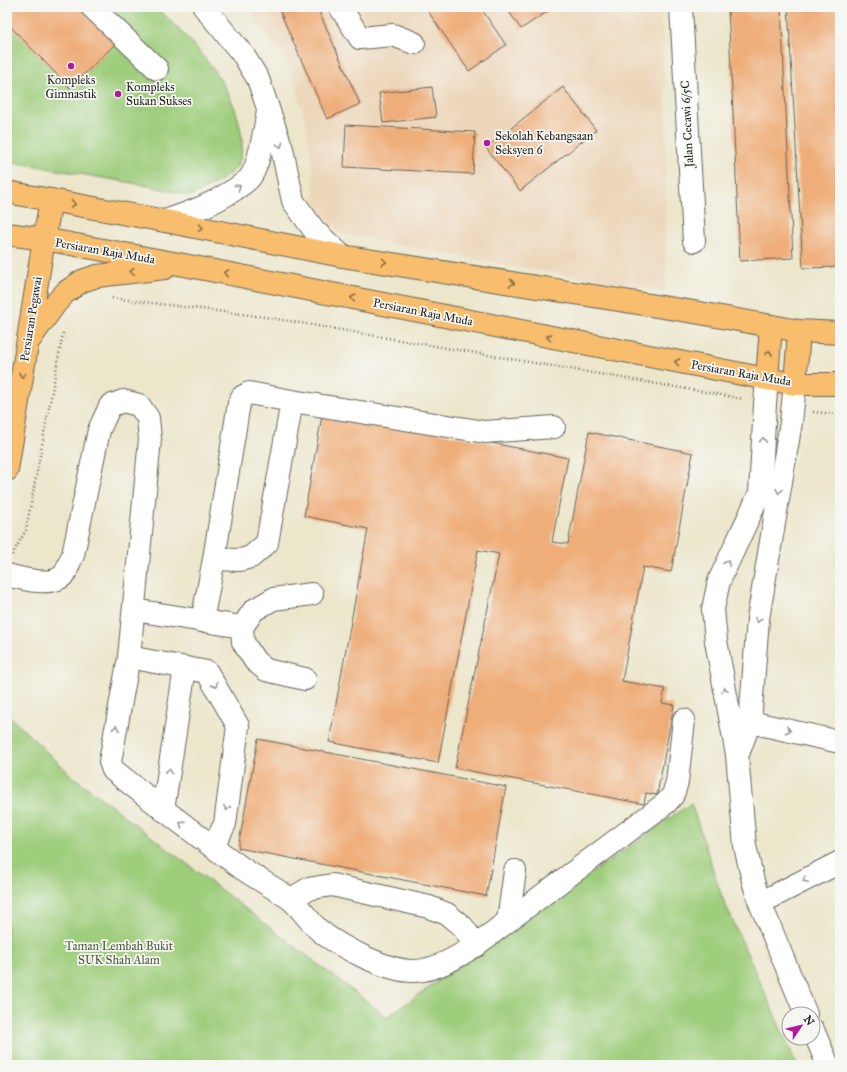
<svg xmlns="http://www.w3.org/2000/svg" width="847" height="1072" font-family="'IM FELL Great Primer',serif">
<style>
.built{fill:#edd7bb}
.green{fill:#9ecd7b;stroke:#5d744c}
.building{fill:#efad79}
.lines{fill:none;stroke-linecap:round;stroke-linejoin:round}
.minor-casing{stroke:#656359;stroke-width:24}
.major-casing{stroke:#656359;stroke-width:24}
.path{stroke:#656359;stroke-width:2.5;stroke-dasharray:1 3;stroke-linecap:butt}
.minor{stroke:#fff;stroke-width:22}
.major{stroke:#f9be6d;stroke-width:22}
.oneway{stroke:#999}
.oneway2{stroke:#8a6d44}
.poi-dot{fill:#b5179e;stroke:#f6f6f2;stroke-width:1.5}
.labels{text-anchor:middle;stroke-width:3.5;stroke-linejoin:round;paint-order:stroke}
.poi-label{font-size:12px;fill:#1c1c1c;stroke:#f6f6f2;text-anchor:start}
.street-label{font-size:12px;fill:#1c1c1c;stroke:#f6f6f2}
.park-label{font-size:12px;fill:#4a5a3d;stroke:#f6f6f2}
</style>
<rect width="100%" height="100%" fill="#f6f6f2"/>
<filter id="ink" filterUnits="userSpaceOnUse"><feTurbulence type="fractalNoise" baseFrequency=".025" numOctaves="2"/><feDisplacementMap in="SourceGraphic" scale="8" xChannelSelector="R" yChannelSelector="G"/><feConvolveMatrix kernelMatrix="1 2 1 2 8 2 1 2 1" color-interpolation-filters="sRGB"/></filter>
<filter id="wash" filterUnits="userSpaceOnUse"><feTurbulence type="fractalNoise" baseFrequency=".012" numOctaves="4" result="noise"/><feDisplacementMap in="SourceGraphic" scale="16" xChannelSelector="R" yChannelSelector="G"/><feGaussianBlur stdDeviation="0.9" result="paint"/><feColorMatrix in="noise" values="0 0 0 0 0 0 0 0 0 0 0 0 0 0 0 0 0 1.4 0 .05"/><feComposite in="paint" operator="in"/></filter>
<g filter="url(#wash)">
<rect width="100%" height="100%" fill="#ece6cb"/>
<!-- built -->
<path class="built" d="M246,7h415l5,106 -1,179 -192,-33 -130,-25 -23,-17 -5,-10 -3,-43 -6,-42 -12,-42 -15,-30 -21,-30z"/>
<!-- green -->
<g class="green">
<path d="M7,7h149c37,35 84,82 86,136 0,8 -1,19 -7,26 -12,12 -29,19 -44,27l-42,-10 -142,-25z"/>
<path d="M7,714l65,62 315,241 304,-214 31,94 75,168h-790z"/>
</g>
<g id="blocks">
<!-- building -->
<g class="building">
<path d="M7,7h73l36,36 -46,45 -63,-65z"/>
<path d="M278,7h39l43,97 -33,15z"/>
<path d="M425,7h55l26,38 -37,26z"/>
<path d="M506,7h44l1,2 -30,20z"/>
<path d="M728,7h53l12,251 -53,3z"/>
<path d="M788,7h52v260l-37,1z"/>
<path d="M432,87l4,30 -53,6 -4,-30z"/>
<path d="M563,87l33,43 -76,61 -34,-43z"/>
<path d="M346,125l129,7 -2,42 -129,-7z"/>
<path d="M323,410l245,48 -16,84 16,2 21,-112 104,21 -22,119 -28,-5 -21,114 43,8 -3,14 12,2 -17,90 -11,-2 -2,11 -189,-36 44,-214 -21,-4 -40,213 -109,-21 39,-213 -64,-13z"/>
<path d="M258,739l248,48 -20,109 -248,-48z"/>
</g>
</g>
</g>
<g filter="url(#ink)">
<use href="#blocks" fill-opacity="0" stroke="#656359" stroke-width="1"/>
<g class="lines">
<!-- minor casing -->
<g class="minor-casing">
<g id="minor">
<path d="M92,7l65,62"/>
<path d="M204,7l40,49 14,23 24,70 11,52 21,29 28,26"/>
<path d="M340,7l20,31 33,-3 21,8"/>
<path d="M681,7l13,234"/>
<path d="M165,221c26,-9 46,-16 69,-31 6,-4 14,-9 17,-14 9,-13 14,-49 17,-65"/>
<path d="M767,379l-2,25 -5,89 -41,88 -6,28 3,32 21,114 8,91 8,35 7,22 46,111"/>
<path d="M214,559l26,1 11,-3 16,-14 25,-142 193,31 69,-5"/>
<path d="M7,575c15,4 48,13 58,-2 3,-5 5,-13 8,-18l26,-125 11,-24 13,-5 16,4 9,13 2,21 -21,218 -19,105 3,8c43,34 86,67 130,99 15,10 31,19 46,29 10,7 20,24 31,33 20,16 67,40 93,40 32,0 70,-31 95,-50l7,-50"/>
<path d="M134,610l108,17"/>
<path d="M202,621l12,-62 25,-156 3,-6 7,-4 43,8"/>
<path d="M129,657l78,15 31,54 -13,98 -12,23"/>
<path d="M305,679l-39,-9 -11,-9 -12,-19 -1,-15 12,-17 19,-11 39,-5"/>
<path d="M735,720l15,2 90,20"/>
<path d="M738,754l12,-32 8,-103 33,-197 4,-38"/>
<path d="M163,810l22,-142"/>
<path d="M291,899l17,-10 24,-4 97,22 18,7 16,13 13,19"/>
<path d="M760,903l80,-41"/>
<path d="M508,921l158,-118 7,-8 4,-13 7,-62"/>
<path d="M813,1030l15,35"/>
</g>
</g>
<!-- major casing -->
<g class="major-casing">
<g id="major">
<path d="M7,192l158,29 177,35 352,56 105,19 41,2"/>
<path d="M7,234l37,5 140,26 583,114 28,5h45"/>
<path d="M30,339l25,-35 11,-12 16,-11 15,-5 68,-8"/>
<path d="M767,379l4,-53"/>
<path d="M795,384l4,-53"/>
<path d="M7,470l37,-231 7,-39"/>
</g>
</g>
<!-- path -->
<g class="path">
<path d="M112,298l153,19 457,78 21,4"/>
<path d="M813,412l27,2"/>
<path d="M12,555l14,-25 37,-197"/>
</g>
<!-- minor -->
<use href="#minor" class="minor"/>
<!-- major -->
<use href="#major" class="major"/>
</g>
<!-- one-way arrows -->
<defs><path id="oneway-chevron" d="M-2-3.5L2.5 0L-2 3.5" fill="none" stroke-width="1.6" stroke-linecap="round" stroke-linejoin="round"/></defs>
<g class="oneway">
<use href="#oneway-chevron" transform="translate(280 145) rotate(73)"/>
<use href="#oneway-chevron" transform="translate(238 187) rotate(-36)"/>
<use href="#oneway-chevron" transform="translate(763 440) rotate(-86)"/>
<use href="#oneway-chevron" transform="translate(779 491) rotate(99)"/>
<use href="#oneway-chevron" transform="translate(727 563) rotate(-65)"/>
<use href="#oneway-chevron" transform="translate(758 620) rotate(98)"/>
<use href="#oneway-chevron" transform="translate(215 685) rotate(60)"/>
<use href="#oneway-chevron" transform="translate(725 690) rotate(-101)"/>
<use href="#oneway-chevron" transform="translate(116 728) rotate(-80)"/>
<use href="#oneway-chevron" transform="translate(788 730) rotate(12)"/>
<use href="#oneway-chevron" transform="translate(169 771) rotate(-81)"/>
<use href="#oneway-chevron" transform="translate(227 808) rotate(98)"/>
<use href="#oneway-chevron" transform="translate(182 824) rotate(-143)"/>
<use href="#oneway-chevron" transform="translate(805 880) rotate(153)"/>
</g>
<g class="oneway2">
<use href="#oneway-chevron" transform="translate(73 204) rotate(10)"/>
<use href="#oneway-chevron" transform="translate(201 228) rotate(11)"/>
<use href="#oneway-chevron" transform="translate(384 262) rotate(9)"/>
<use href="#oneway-chevron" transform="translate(132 272) rotate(174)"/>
<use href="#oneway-chevron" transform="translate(226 273) rotate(-169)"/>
<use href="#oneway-chevron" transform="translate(512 283) rotate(9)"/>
<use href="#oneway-chevron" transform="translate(353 298) rotate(-169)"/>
<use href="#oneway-chevron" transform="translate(549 337) rotate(-169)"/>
<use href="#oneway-chevron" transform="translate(769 353) rotate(-86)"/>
<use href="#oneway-chevron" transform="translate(677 362) rotate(-169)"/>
<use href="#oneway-chevron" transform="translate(22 375) rotate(99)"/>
</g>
</g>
<!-- markers -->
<g class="poi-dot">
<circle cx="71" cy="66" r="4"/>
<circle cx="118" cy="94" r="4"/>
<circle cx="487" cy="143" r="4"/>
</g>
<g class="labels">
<!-- poi labels -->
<g class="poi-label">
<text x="71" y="84" text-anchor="middle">Kompleks<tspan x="71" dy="14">Gimnastik</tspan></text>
<text x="126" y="91">Kompleks<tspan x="126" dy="14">Sukan Sukses</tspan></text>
<text x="495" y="140">Sekolah Kebangsaan<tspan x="495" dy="14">Seksyen 6</tspan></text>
</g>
<!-- street labels -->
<g class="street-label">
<text transform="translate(687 124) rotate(-93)" y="4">Jalan Cecawi 6/5C</text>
<text transform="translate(105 251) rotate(10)" y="4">Persiaran Raja Muda</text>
<text transform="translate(423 312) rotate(11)" y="4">Persiaran Raja Muda</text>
<text transform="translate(31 319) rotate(-81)" y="4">Persiaran Pegawai</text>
<text transform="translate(741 373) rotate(10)" y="4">Persiaran Raja Muda</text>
</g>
<!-- park labels -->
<g class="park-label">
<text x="119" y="950">Taman Lembah Bukit<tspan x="119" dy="14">SUK Shah Alam</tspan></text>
</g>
</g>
<!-- margin -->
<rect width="847" height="1072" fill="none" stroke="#f6f6f2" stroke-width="24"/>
<!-- north arrow -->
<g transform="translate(801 1026) rotate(55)"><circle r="19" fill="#f6f6f2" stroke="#9f9f9c"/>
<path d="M0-3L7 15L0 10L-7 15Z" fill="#b5179e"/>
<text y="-6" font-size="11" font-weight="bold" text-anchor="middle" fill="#1c1c1c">N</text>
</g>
</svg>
